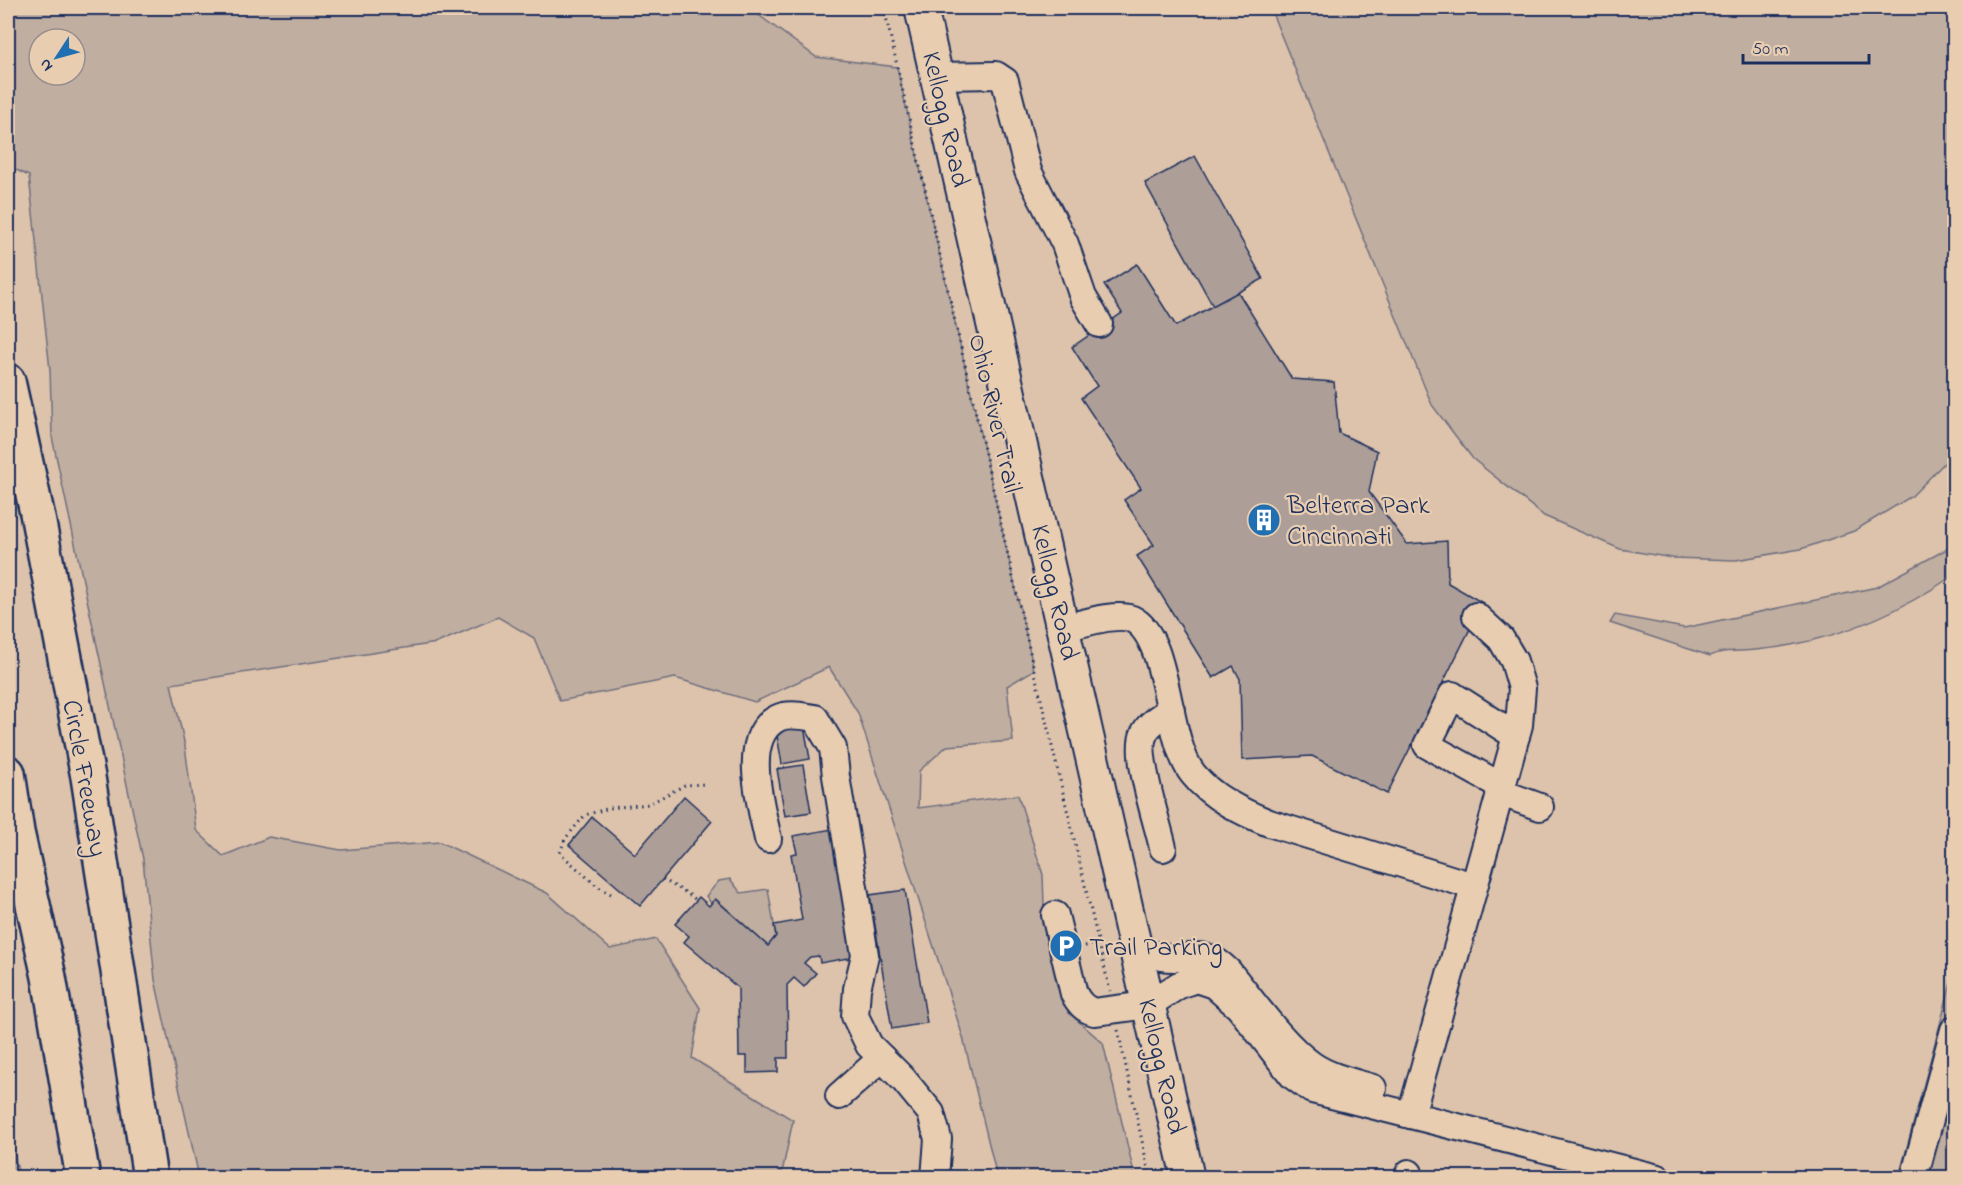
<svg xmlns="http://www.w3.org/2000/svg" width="1962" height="1185" font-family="'Indie Flower',sans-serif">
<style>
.green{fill:#c0aea0;stroke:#6e6e7f;stroke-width:1.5;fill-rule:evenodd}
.building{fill:#ad9e98;stroke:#1b2f5e;stroke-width:1.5}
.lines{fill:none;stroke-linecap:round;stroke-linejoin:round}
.minor-casing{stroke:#1b2f5e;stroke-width:30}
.major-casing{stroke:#1b2f5e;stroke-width:36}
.highway-casing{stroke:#1b2f5e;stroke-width:38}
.path{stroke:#1b2f5e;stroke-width:3;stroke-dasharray:1.5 4.5;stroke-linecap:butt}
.minor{stroke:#e9cdb0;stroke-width:26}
.major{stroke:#e9cdb0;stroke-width:32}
.highway{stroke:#e9cdb0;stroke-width:33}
.labels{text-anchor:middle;stroke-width:4.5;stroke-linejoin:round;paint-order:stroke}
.street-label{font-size:27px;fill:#1b2f5e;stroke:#e9cdb0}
.poi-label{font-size:27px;fill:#1b2f5e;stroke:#e9cdb0;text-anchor:start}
</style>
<rect width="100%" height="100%" fill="#ddc3ab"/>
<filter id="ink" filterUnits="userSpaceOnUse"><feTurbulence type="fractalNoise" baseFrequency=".0167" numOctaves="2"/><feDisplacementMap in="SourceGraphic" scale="12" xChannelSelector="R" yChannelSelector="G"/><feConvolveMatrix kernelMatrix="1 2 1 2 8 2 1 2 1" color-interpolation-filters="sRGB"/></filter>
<g filter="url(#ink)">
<!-- green -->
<g class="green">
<path d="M8,8h741l67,49 81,10 137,603 -27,16 6,55 -66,5 -28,25 -1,37 100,-13 25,80 2,61 24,77 34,30 32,134h-138l-34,-140 -105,-324 -29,-46 -74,35 -80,-24 -115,23 -26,-63 -36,-21 -61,26 -266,41 14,62 11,84 27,26 46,-19 72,13 99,-8 107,51 63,56 46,-10 44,69 -8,50 101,62 -10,48 -4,9h-580l-44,-197 -12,-121 -91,-422 -2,-67 -21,-194 -21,-10zM39,39h36v36h-36z"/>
<path d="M1270,8h684v445l-42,43 -58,35 -53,18 -65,11 -64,-2 -52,-9 -76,-33 -71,-57 -41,-54z"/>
<path d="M1954,545v30c-48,33 -104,59 -163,70 -11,2 -24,4 -36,5 -15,2 -31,-1 -45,6l-100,-33 5,-8 69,13 193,-41z"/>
<path d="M730,879l11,14 27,-4 8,47 -8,10 -52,-47 -5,4 -5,-7 13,-15z"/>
<path d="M1954,972v205h-55z"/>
<path d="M8,1119l11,58h-11z"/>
</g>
<!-- building -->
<g class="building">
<path d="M1195,156l68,123 -50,27 -68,-123z"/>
<path d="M1137,264l39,62 62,-34 54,87 42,3 5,51 38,18 -8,41 38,52 40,-3 1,42 35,20 -96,191 -75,-38 -70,4 -2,-81 -7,-13 -20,12 -76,-122 17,-11 -30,-45 17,-12 -60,-90 16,-12 -25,-39 50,-34 -18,-28z"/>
<path d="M804,726l6,33 -28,5 -6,-34z"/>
<path d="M803,765l8,47 -26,4 -8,-47z"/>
<path d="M684,796l28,25 -72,85 -71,-61 23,-28 43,37z"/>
<path d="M838,828l22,128 -40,7 -1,-7 -9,1 -6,6 12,10 -12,14 -10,-9 -7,7 1,73h-10v14l-31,1v-17h-8l-1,-68 -54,-46 5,-6 -14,-12 24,-27 10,9 6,-7 53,47 8,-10 -2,-11 28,-5 -11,-66 6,-1 -4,-17z"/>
<path d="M905,890l22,133 -35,6 -22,-134z"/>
</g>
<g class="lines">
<!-- minor casing -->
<g class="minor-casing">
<g id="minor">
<path d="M938,76l58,-1 9,6 23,90 37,73 18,53 16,27"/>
<path d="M1064,628c17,-4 52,-16 68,-9 38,18 33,120 61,155 19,24 49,38 76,49l204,63"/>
<path d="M1501,786l-74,-41 25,-50 64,41"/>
<path d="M1499,792l41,15"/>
<path d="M768,839c-6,-31 -29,-102 10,-121 10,-5 26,-2 37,0l18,30 3,28 29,179 -8,34 -2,27 14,29 34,34 28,34 7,26 -3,39"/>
<path d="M1163,848c-5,-24 -29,-94 -19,-114 5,-11 17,-18 27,-24"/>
<path d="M1055,915l19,79c5,9 10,15 20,18l54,-7 31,-20 17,-6 18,6 25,22 54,69 19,14 346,88"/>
<path d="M1135,949c9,3 18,7 27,8 31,6 38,-13 66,14 23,28 55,74 84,94 17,12 41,17 61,23"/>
<path d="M839,1096l43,-38"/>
<path d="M1411,1115l108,-390 3,-37 -8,-27 -13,-22 -25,-23"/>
<path d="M1409,1173l1,5"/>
<path d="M1914,1178l40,-148"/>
</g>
</g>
<!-- major casing -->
<g class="major-casing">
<path id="major" d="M921,8l267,1170"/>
</g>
<!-- highway casing -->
<g class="highway-casing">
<g id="highway">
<path d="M8,381l29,132 51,264 62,401"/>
<path d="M8,773l9,59 32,145 34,201"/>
</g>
</g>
<!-- path -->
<g class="path">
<path d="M884,8l150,662 76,321"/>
<path d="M663,879c11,8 23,12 33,21"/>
<path d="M611,894l-14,-8 -37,-33 5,-14 20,-24 25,-7 39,-4 36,-19 22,-1"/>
<path d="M1085,946l14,-3"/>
<path d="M1118,1030l32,148"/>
</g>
<!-- minor -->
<use href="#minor" class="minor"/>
<!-- major -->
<use href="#major" class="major"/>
<!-- highway -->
<use href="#highway" class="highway"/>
</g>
</g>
<!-- icons -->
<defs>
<g id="building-disc" transform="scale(1.725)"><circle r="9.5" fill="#1f6fb2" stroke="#e9cdb0"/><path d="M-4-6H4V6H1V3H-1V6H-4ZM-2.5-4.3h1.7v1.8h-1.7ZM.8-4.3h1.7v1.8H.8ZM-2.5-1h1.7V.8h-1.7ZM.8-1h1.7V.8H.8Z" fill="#fff"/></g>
<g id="parking-disc" transform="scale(1.725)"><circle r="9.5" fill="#1f6fb2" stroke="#e9cdb0"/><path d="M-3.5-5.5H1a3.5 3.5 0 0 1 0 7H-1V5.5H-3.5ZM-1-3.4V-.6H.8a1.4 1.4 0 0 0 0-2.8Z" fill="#fff"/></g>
</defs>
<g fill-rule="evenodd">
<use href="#building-disc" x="1264" y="520"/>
<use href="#parking-disc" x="1066" y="946"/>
</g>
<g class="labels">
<!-- street labels -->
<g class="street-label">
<text transform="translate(947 119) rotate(77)" y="9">Kellogg Road</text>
<text transform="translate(996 413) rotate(77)" y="9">Ohio River Trail</text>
<text transform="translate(1056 592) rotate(77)" y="9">Kellogg Road</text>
<text transform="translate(86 778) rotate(80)" y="9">Circle Freeway</text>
<text transform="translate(1163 1066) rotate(77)" y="9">Kellogg Road</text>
</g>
<!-- poi labels -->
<g class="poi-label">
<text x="1287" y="513">Belterra Park<tspan x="1287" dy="31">Cincinnati</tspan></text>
<text x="1089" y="955">Trail Parking</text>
</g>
</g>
<!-- margin -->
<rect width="1962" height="1185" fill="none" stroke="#e9cdb0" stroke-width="30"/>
<rect x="15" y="15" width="1932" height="1155" fill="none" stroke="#1b2f5e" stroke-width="2" filter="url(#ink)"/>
<!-- north arrow -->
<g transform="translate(57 57) rotate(234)"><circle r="28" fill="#e9cdb0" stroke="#978e8f" stroke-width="1.5"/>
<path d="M0-4.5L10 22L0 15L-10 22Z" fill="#1f6fb2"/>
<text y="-9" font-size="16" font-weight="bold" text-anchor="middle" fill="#1b2f5e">N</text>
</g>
<!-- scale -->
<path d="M1743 54v9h126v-9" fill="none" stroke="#1b2f5e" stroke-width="3"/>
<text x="1752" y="54" font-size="18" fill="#1b2f5e" stroke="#e9cdb0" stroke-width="4.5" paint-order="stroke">50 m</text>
</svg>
